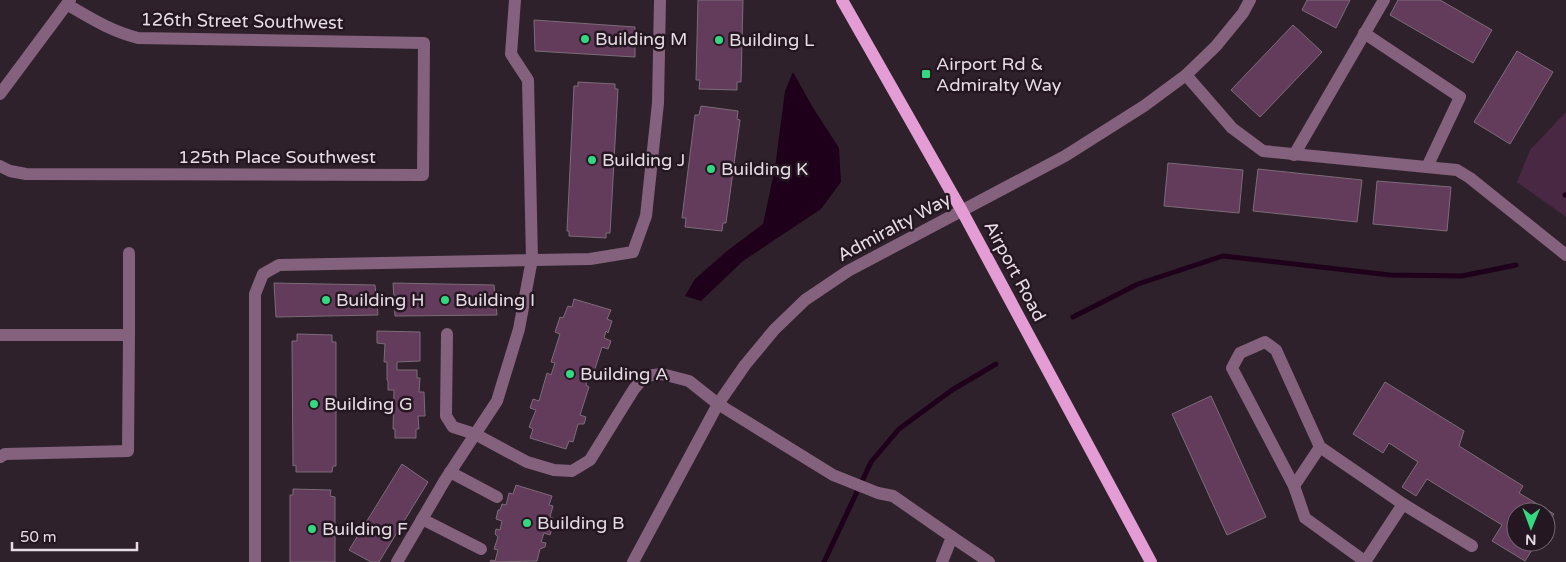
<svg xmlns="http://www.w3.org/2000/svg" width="1566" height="562" font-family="'Varela Round',sans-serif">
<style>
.green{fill:#492843}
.water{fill:#1f001a}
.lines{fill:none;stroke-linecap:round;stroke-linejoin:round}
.stream{stroke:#1f001a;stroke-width:5}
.building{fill:#633b5b;stroke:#7c6c78}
.minor{stroke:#84617c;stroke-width:12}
.major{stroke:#e49cd5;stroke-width:12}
.poi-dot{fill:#34d881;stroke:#241721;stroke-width:2}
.labels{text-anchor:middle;stroke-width:5;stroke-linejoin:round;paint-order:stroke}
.street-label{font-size:18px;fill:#e6dde4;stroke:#241721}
.poi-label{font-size:18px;fill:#e6dde4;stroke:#241721;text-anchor:start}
</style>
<rect width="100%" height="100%" fill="#2e212b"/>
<!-- green -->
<path class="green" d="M1566,112v105l-49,-35 13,-32z"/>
<!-- water -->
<path class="water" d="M793,72l19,34 27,42 2,34 -20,27 -78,52 -42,40 -16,-5 10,-17 32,-28 36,-27 12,-56 10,-77z"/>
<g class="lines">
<!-- stream -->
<g class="stream">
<path d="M1565,195h1"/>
<path d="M1073,317l65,-33 85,-28 167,19 72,1 54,-11"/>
<path d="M824,562l47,-100 28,-33 53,-39 44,-26"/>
</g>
</g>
<!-- building -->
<g class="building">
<path d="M698,0h45l-2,82h-4v8l-38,-1 1,-9h-4z"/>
<path d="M1307,0h43l-14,28 -34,-18z"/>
<path d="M1398,0h42l52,30 -19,33 -83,-48z"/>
<path d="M534,20l101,7v30l-100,-6z"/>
<path d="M1293,25l29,27 -62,65 -29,-27z"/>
<path d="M1517,51l36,21 -43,72 -36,-22z"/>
<path d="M578,82l37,2v5h3l-8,144h-4v5l-37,-2v-5h-2l7,-145h4z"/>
<path d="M701,106l37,5 -1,8 3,1 -14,103h-3l-1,8 -37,-4 1,-9h-4l13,-103h4z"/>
<path d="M1168,163l75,7 -4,43 -75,-7z"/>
<path d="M1258,169l104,11 -5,42 -104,-11z"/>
<path d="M1377,181l74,6 -4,44 -74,-7z"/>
<path d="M274,283l101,2 3,30 -102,2z"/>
<path d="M393,283l101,2 3,30 -102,1z"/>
<path d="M574,299l37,11 -4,9 5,2 -4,12 -2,-2 -2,7 7,3 -3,8 -6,-2 -9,28 -4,-1 -3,11 3,2 -9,28 6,2 -2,7h-6l-5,18 -4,-1 -3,8 -36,-11 3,-9 -4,-2 7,-17 -6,-2 3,-9 6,2 8,-28 4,2 4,-12 -4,-1 9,-28 -5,-2 5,-15 3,1 5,-12 4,1z"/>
<path d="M377,331l43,1v29l-23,1v8h20v8h3l-1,14h5l1,24h-7l1,13h-3v9h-21v-9h-2l1,-39h-6v-9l-1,-1v-18h-3l1,-18 -8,-1z"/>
<path d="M297,334l35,1v7h4v124h-3l-1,6h-36v-7l-3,1 -1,-125h5z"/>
<path d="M1385,382l79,49 -5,15 64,40 -4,7 35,21 -8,14v-16h-30v30h21l-12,19 -33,-20 10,-16 -75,-46 -11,17 -14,-9 16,-25 -29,-19 -6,10 -30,-19z"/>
<path d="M1211,396l55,121 -39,18 -55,-121z"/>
<path d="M402,464l26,18 -49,80h-8l-22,-12z"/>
<path d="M516,485l36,11 -3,9 4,1 -3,11 3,1 -2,7 2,1 -3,9 -6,-2 -3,9 5,1 -1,4 -5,2 -3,12 -47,1 1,-2 4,1 3,-11 -4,-1 4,-12 -3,-3 1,-5 4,1 2,-9 -6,-2 2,-9h2l2,-6 4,1 3,-12 4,1z"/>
<path d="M293,489l38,1 -1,6 5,1v65h-45v-67h3z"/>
</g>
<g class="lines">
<!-- minor -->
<g class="minor">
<path d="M1364,33l96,64 -33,70"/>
<path d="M1186,75l46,53 31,23 194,19 13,8 96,77"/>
<path d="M0,94l70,-94"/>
<path d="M1294,155l90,-155"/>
<path d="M0,166l10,5 16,3 397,1 1,-132 -286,-5c-27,-7 -46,-19 -70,-33"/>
<path d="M129,253v82"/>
<path d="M447,334l-1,82 7,11 22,7 52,28 27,8 18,1 18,-11 34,-55 10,-16 11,-13 17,-2 27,7 29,23 115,71 45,18 15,3 59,41 -10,25"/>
<path d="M0,335h129l-1,116 -123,3 -5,3"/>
<path d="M450,472l47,25"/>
<path d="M1294,486l26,-39"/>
<path d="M422,519l59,30"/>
<path d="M952,537l37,25"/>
<path d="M255,562v-268l8,-20 16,-9 311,-6 43,-7 13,-36 12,-113 2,-103"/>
<path d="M397,562l48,-82 52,-79 22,-72 13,-70 -4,-179 -17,-26 4,-54"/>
<path d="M633,562l85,-158 27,-39 29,-35 31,-30 43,-29 217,-115 79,-50 42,-31 30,-29 27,-33 7,-13"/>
<path d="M1365,562l38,-58 69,42"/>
<path d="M1366,562l-61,-44 -11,-32 -62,-118 8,-15 25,-11 11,8 44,97 83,57"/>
</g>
<!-- major -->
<path class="major" d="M842,0l120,211 189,351"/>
</g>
<!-- markers -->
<g class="poi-dot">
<circle cx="585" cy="39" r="5"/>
<circle cx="719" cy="40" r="5"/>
<rect x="921" y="69" width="10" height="10" rx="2.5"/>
<circle cx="592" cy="160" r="5"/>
<circle cx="711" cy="169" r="5"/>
<circle cx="326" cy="300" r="5"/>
<circle cx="445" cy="300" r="5"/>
<circle cx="570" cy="374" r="5"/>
<circle cx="314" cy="404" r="5"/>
<circle cx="527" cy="523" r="5"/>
<circle cx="312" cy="529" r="5"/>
</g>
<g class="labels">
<!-- street labels -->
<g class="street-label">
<text transform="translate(242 21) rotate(1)" y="6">126th Street Southwest</text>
<text x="277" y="163">125th Place Southwest</text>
<text transform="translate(894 227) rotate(-28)" y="6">Admiralty Way</text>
<text transform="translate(1015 271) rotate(62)" y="6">Airport Road</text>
</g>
<!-- poi labels -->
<g class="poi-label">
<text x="595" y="45">Building M</text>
<text x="729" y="46">Building L</text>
<text x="936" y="70">Airport Rd &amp;<tspan x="936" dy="21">Admiralty Way</tspan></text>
<text x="602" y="166">Building J</text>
<text x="721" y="175">Building K</text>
<text x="336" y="306">Building H</text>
<text x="455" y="306">Building I</text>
<text x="580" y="380">Building A</text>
<text x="324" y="410">Building G</text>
<text x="537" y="529">Building B</text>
<text x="322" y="535">Building F</text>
</g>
</g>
<!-- north arrow -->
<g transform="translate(1531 527) rotate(181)"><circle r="24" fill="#241721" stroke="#72666f"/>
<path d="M0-4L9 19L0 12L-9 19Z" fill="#34d881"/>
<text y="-8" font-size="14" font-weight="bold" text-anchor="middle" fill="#e6dde4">N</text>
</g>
<!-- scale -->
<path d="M12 542v8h125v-8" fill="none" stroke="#e6dde4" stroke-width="2.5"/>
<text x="20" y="542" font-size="15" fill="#e6dde4" stroke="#241721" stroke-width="4" paint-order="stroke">50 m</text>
</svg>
